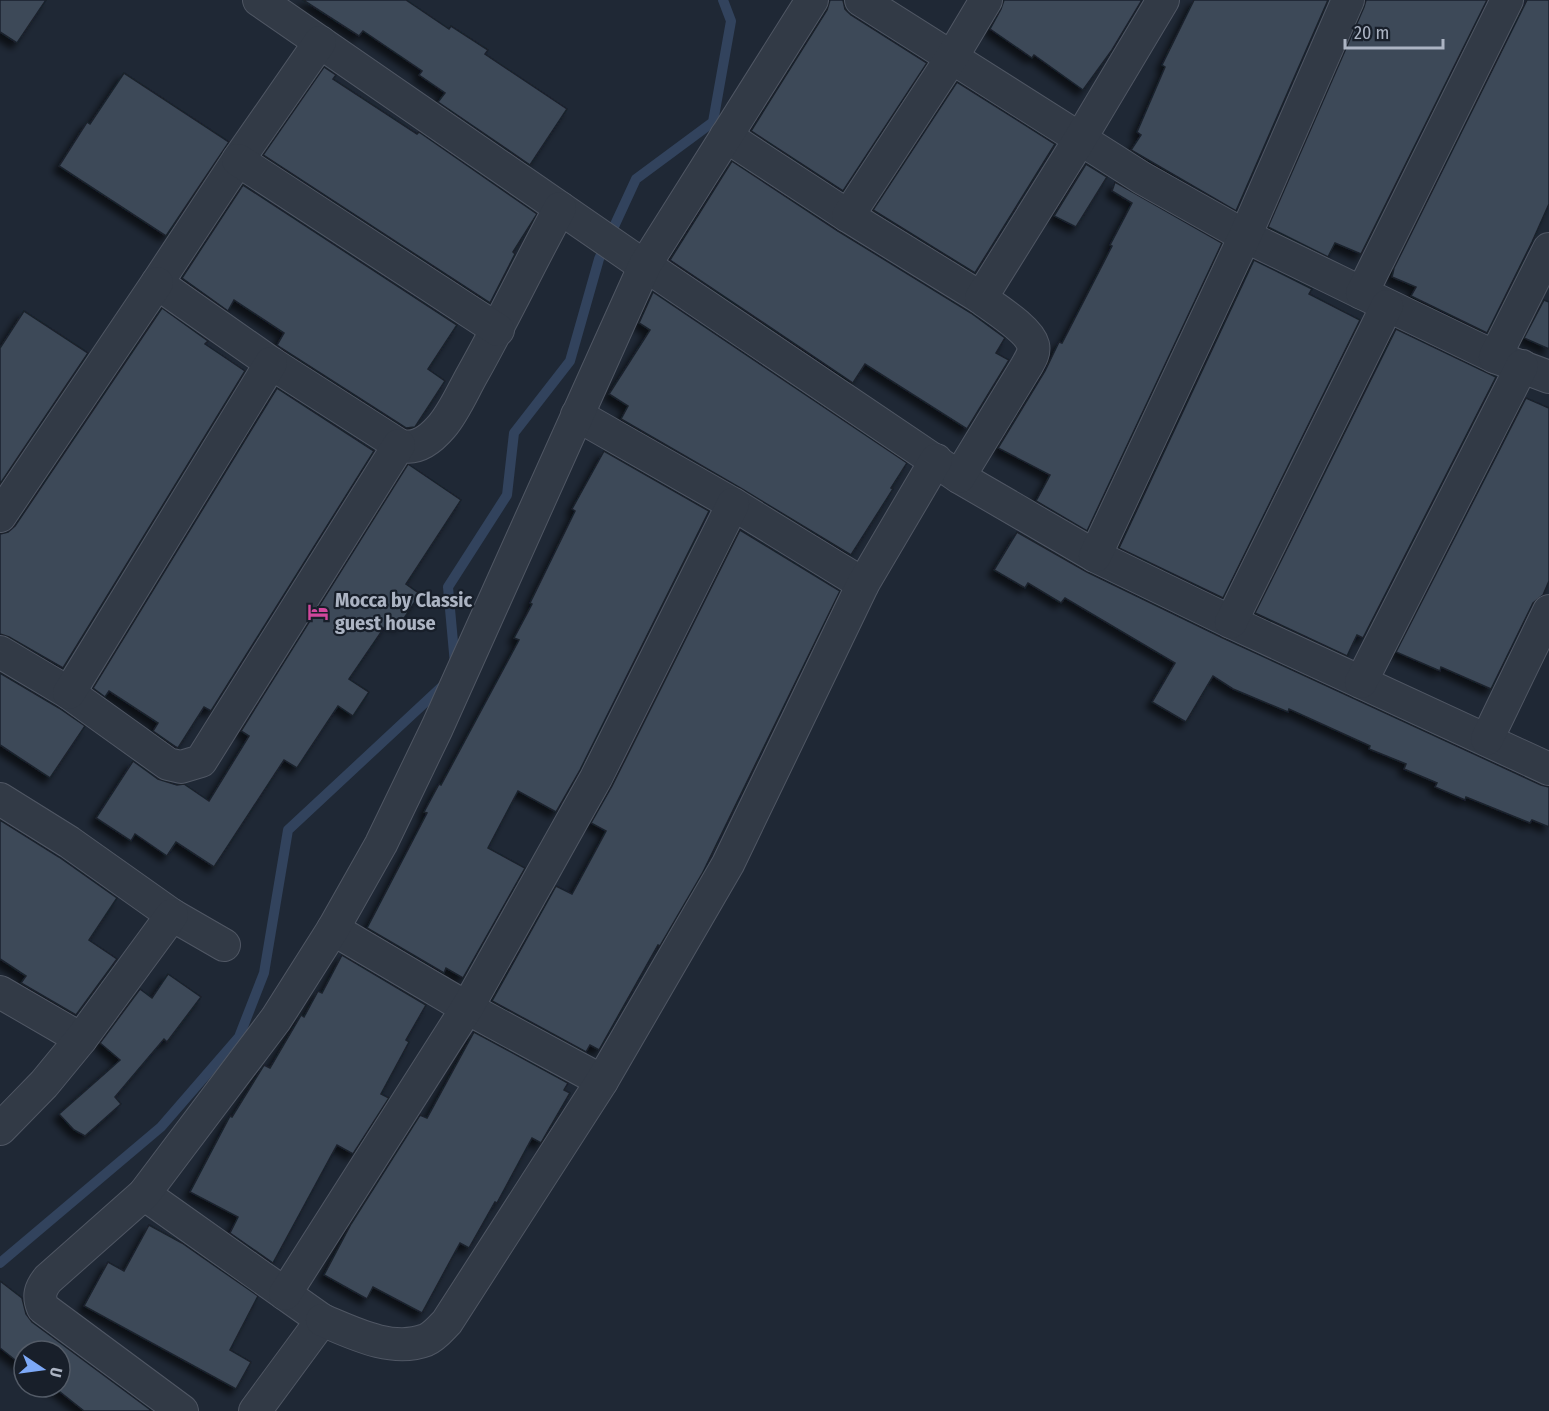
<svg xmlns="http://www.w3.org/2000/svg" width="1549" height="1411" font-family="'Fira Sans Condensed',sans-serif">
<style>
.lines{fill:none;stroke-linecap:round;stroke-linejoin:round}
.stream{stroke:#32435d;stroke-width:10}
.building{fill:#3d4858;stroke:#1a212c;stroke-width:1.5;filter:url(#shadow)}
.street-casing{stroke:#505764;stroke-width:34}
.street{stroke:#323a46;stroke-width:32}
.labels{text-anchor:middle;stroke-width:4.5;stroke-linejoin:round;paint-order:stroke}
.poi-label{font-size:20px;font-weight:bold;fill:#acb4c3;stroke:#181f2a;text-anchor:start}
</style>
<defs>
<filter id="shadow"><feDropShadow dx="-5.5" dy="5.5" stdDeviation="3" flood-color="#0009"/></filter>
</defs>
<rect width="100%" height="100%" fill="#1f2835"/>
<g class="lines">
<!-- stream -->
<g class="stream">
<path d="M455,664l-7,-77 59,-92 7,-62 56,-72 29,-102 37,-80 77,-57 18,-101 -8,-21"/>
<path d="M0,1263l161,-136 78,-90 25,-64 24,-143 159,-148"/>
</g>
</g>
<!-- building -->
<g class="building">
<path d="M0,0h46l-29,43 -17,-11z"/>
<path d="M303,0h103l43,29 2,-3 37,24 -3,4 82,55 -37,56 -92,-63 7,-9 -26,-18 3,-4 -59,-40 -4,5z"/>
<path d="M830,0h13l2,9 6,6 76,48 -84,128 -92,-60 76,-121z"/>
<path d="M1004,0h138l-30,50 -29,40 -49,-35 -2,3 -42,-29 11,-20z"/>
<path d="M1194,0h134l-92,211 -105,-61 10,-15 -4,-3 28,-65 -3,-2z"/>
<path d="M1366,0h121l-126,254 -26,-11 -7,14 -60,-30 96,-220z"/>
<path d="M1527,0h22v204l-17,38 -45,91 -76,-37 5,-9 -24,-10 2,-9z"/>
<path d="M324,67l12,8 -3,4 84,55 2,-2 118,82 -24,38 2,2 -25,49 -227,-148z"/>
<path d="M124,73l105,69 -63,94 -107,-70 28,-44 3,2z"/>
<path d="M957,82l98,62 -80,129 -102,-63z"/>
<path d="M732,161l106,70 133,82 34,25 -9,15 13,7 -42,69 -102,-65 -12,19 -183,-123z"/>
<path d="M1086,164l21,13 -31,50 -22,-11z"/>
<path d="M1115,182l107,61 -135,288 -51,-30 14,-26 -52,-27 47,-77 14,-29 3,1 50,-97 -2,-1 22,-42 -20,-12z"/>
<path d="M243,185l214,140 -29,44 17,12 -30,46 -9,1 -125,-80 -4,-3 7,-12 -50,-33 -6,11 -46,-33z"/>
<path d="M1254,260l58,29 -3,5 51,26 -137,278 -104,-50z"/>
<path d="M653,292l254,171 -16,25 2,1 -42,66 -109,-66 -121,-70 7,-13 -19,-12 41,-64 -11,-7z"/>
<path d="M1544,300l5,2v47l-25,-11z"/>
<path d="M162,308l46,33 -3,3 40,27 -182,297 -54,-31 -9,-3v-100l8,-2 7,-6z"/>
<path d="M24,311l64,42 -88,131v-136z"/>
<path d="M1396,329l100,48 -133,261 -6,-3 -10,21 -92,-43z"/>
<path d="M277,388l97,63 -163,260 -7,-4 -26,41 -2,-1 -23,-16 5,-8 -49,-32 -4,6 -12,-9z"/>
<path d="M1526,398l23,10v173l-6,14 -10,8 -42,86 -50,-22 -1,4 -44,-19z"/>
<path d="M604,451l105,60 -129,259 -24,42 -38,-21 -30,57 37,20 -62,110 -17,-10 -2,5 -77,-45 60,-115 -3,-1 15,-28 2,1 78,-145 -5,-2 18,-34 -2,-1 45,-92 -3,-2z"/>
<path d="M408,464l53,36 -55,84 14,10 -21,32 -9,-7 -41,60 20,13 -16,24 -15,-10 -41,62 -13,-8 -70,107 -38,-25 -9,14 -32,-22 -4,7 -35,-23 37,-57 25,18 19,6 7,-1 25,17 40,-65 -8,-5z"/>
<path d="M740,530l100,61 -138,283 -42,72 -2,-1 -59,105 -9,-5 -4,7 -94,-51 64,-115 16,8 34,-63 -15,-8 21,-37z"/>
<path d="M1017,532l70,40 136,66 318,147 8,2v40l-17,-7 -2,3 -64,-26 -1,3 -30,-13 2,-4 -33,-14 2,-5 -37,-15 1,-3 -81,-37 -1,3 -55,-23 -20,-13 -27,46 -34,-20 23,-39 -110,-65 -4,5 -33,-20 -3,5 -31,-18z"/>
<path d="M0,673l59,35 26,18 -35,52 -50,-33z"/>
<path d="M0,820l59,37 58,41 -28,42 28,19 -41,56 -55,-32 5,-7 -26,-17z"/>
<path d="M342,955l84,50 -20,35 3,2 -28,52 8,4 -36,56 -16,-9 -64,118 -43,-30 8,-16 -48,-25 40,-76 2,1 32,-52 6,3 31,-53 3,2 14,-26 4,2z"/>
<path d="M168,974l33,23 -34,45 -3,-3 -49,58 6,7 -36,32 -11,-6 -15,-16 61,-54 -20,-17 40,-54 12,9z"/>
<path d="M474,1032l94,51 -4,7 6,3 -29,50 -9,-5 -35,65 -2,-1 -26,46 -9,-5 -38,70 -49,-26 -6,12 -43,-24 27,-51 69,-109 7,3z"/>
<path d="M149,1225l33,18 76,53 -28,54 21,12 -15,27 -152,-83 24,-44 16,9z"/>
<path d="M0,1281l22,17 4,16 6,8 120,89h-68l-29,-23 -2,2 -3,-3h10v-36h-36v16l-24,-19z"/>
</g>
<g class="lines">
<!-- street casing -->
<g class="street-casing">
<g id="street">
<path d="M259,0l375,259 11,6 314,212 136,79 136,66 318,147"/>
<path d="M861,0l281,178 103,58 117,57"/>
<path d="M1507,0l-145,293 133,64 54,20"/>
<path d="M320,42l-82,118 -81,123 114,80 128,82c17,6 32,-6 43,-19 12,-14 21,-35 30,-51 31,-55 58,-112 88,-167"/>
<path d="M726,136l122,80"/>
<path d="M238,160l260,170"/>
<path d="M981,298l-133,-82 104,-159 34,-57"/>
<path d="M1495,357l54,-108"/>
<path d="M577,415l156,89 130,80"/>
<path d="M959,477l67,-110c4,-7 9,-14 7,-22 -4,-16 -39,-37 -52,-47l99,-159 83,-139"/>
<path d="M0,516l157,-233"/>
<path d="M1095,556l150,-320 103,-236"/>
<path d="M1231,622l156,-316"/>
<path d="M0,652l69,41 99,71 13,3 20,-6 198,-316"/>
<path d="M1361,682l161,-316"/>
<path d="M69,693l202,-330"/>
<path d="M1487,739l62,-128"/>
<path d="M0,799l69,43 103,73 52,30"/>
<path d="M333,929l134,79 135,73"/>
<path d="M0,992l81,47"/>
<path d="M0,1129l44,-45 37,-45 91,-124"/>
<path d="M144,1194l178,126 -67,91"/>
<path d="M285,1294l182,-286 129,-230 137,-274"/>
<path d="M322,1320c31,13 70,33 104,20 9,-4 15,-12 21,-18l155,-241 126,-217 135,-280 73,-124"/>
<path d="M182,1411l-139,-103c-5,-12 -3,-19 5,-29l96,-85 132,-175 57,-90 48,-85 56,-116 208,-463 167,-265"/>
</g>
</g>
<!-- street -->
<use href="#street" class="street"/>
</g>
<!-- icons -->
<defs>
<g id="hotel-bare" transform="scale(1.62)"><path d="M-6-4.5h1.5V1H6V5H4.5V3h-9V5H-6ZM-4 0a1.8 1.8 0 1 1 3.6 0ZM.5 0V-2.5h3Q6-2.5 6 0Z" fill="#d1479c" stroke="#181f2a" stroke-width="2.5" paint-order="stroke"/></g>
</defs>
<g fill-rule="evenodd">
<use href="#hotel-bare" x="318" y="612"/>
</g>
<g class="labels">
<!-- poi labels -->
<g class="poi-label">
<text x="335" y="607">Mocca by Classic<tspan x="335" dy="23">guest house</tspan></text>
</g>
</g>
<!-- north arrow -->
<g transform="translate(42 1369) rotate(103)"><circle r="28" fill="#181f2a" stroke="#535b67" stroke-width="1.5"/>
<path d="M0-4.5L10 22L0 15L-10 22Z" fill="#7da9f7"/>
<text y="-9" font-size="16" font-weight="bold" text-anchor="middle" fill="#acb4c3">U</text>
</g>
<!-- scale -->
<path d="M1345 39v9h98v-9" fill="none" stroke="#acb4c3" stroke-width="3"/>
<text x="1354" y="39" font-size="18" fill="#acb4c3" stroke="#181f2a" stroke-width="4.5" paint-order="stroke">20 m</text>
</svg>
